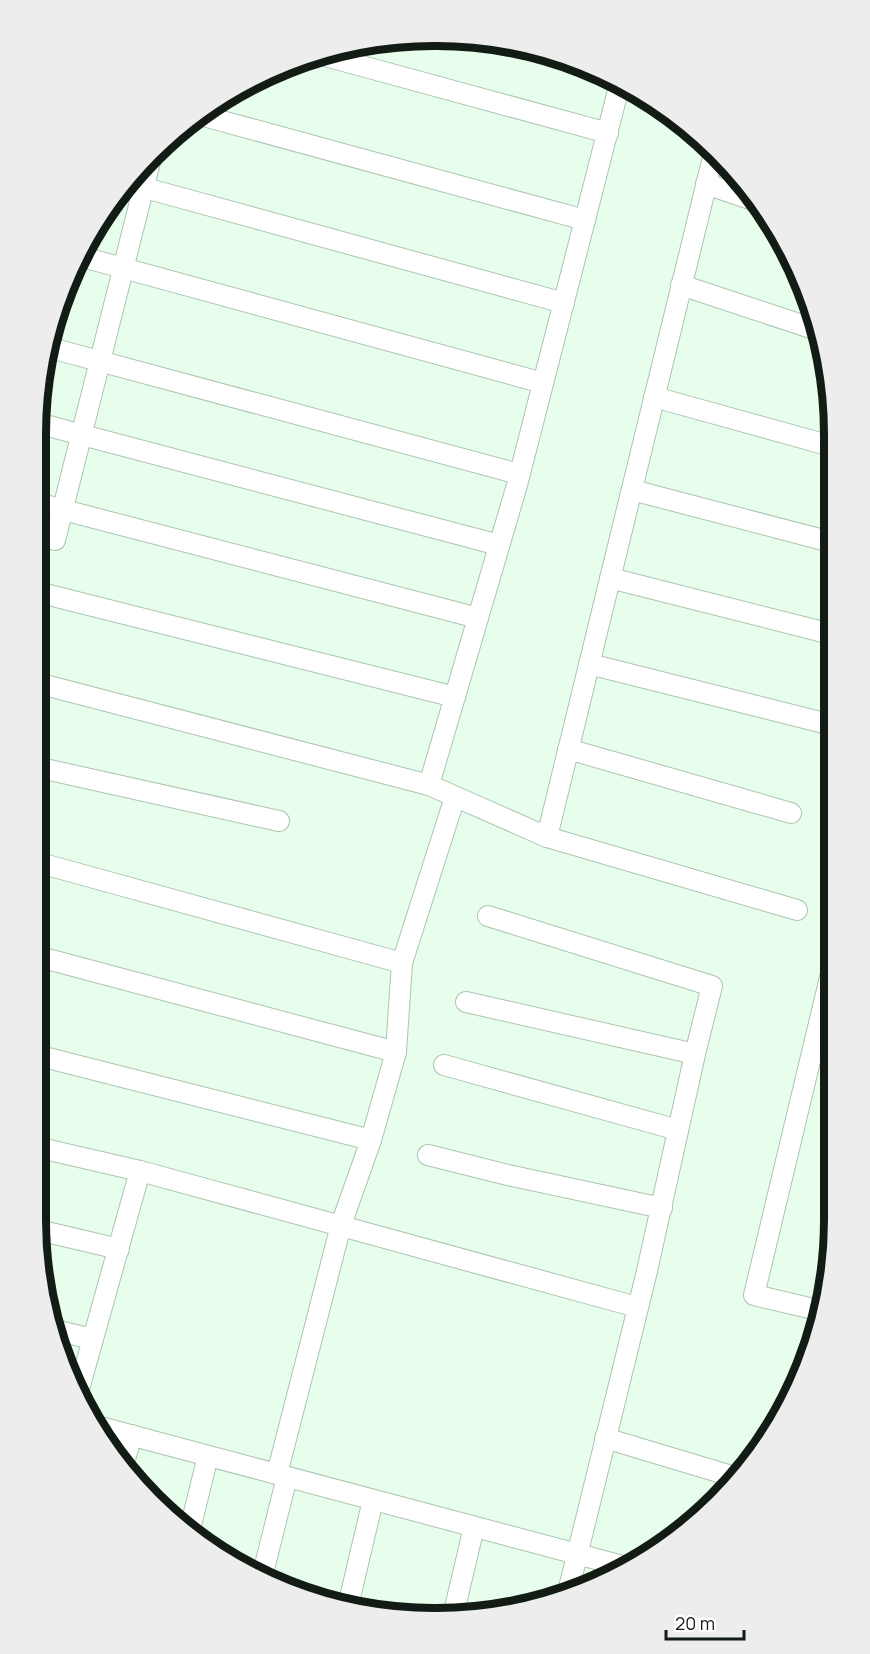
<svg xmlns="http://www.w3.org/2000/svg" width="870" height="1654" font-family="Manrope,sans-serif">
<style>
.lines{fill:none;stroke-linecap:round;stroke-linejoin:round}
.street-casing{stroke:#adc4b1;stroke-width:22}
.street{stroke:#fff;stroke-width:20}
.rim{fill:none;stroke:#121b14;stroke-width:8}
</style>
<rect width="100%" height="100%" fill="#e6feeb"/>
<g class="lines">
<!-- street casing -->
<g class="street-casing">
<g id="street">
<path d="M318,54l290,79"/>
<path d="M200,115l385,105"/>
<path d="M714,153l-167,684 250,73"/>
<path d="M127,183l437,120"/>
<path d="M706,184l50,17"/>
<path d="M79,256l464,127"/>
<path d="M681,285l136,45"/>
<path d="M47,347l472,127"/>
<path d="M654,397l177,49"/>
<path d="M37,423l462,122"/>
<path d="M632,490l199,52"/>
<path d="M37,503l441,115"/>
<path d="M55,540l96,-382"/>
<path d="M610,578l221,56"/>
<path d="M37,592l418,105"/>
<path d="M589,664l243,61"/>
<path d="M37,683l392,102 118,52"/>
<path d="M568,749l223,64"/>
<path d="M36,767l243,54"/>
<path d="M429,785l88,-300 103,-402"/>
<path d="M36,862l366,101"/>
<path d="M488,916l224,70 -17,68 -48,217 -79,321"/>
<path d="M36,956l360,96"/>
<path d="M466,1002l229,52"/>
<path d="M36,1055l335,85"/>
<path d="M444,1065l234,65"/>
<path d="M36,1147l104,24 497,136"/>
<path d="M428,1155l80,20 154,33"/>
<path d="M38,1230l81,19"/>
<path d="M822,1311l-68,-16 78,-326"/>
<path d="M54,1330l39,9"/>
<path d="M79,1389l61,-218"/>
<path d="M100,1427l526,140"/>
<path d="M605,1438l130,39"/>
<path d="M123,1466l9,-31"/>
<path d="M277,1474l64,-249 30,-85 25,-88 6,-89 53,-166"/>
<path d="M190,1529l18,-73"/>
<path d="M263,1573l24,-96"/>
<path d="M348,1606l25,-106"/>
<path d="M453,1616l21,-89"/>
</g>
</g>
<!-- street -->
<use href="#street" class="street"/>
</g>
<!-- crop -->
<path d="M0 0H870V1654H0ZM434 46H436A388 388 0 0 1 824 434V1220A388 388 0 0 1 436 1608H434A388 388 0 0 1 46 1220V434A388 388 0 0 1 434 46Z" fill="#ecedec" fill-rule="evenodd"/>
<path class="rim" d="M434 46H436A388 388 0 0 1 824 434V1220A388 388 0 0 1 436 1608H434A388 388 0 0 1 46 1220V434A388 388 0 0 1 434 46Z"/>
<!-- scale -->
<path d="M666 1630v9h78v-9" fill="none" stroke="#121b14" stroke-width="3"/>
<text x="675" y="1630" font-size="18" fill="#121b14" stroke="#ffffff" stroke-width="4.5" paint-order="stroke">20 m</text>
</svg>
